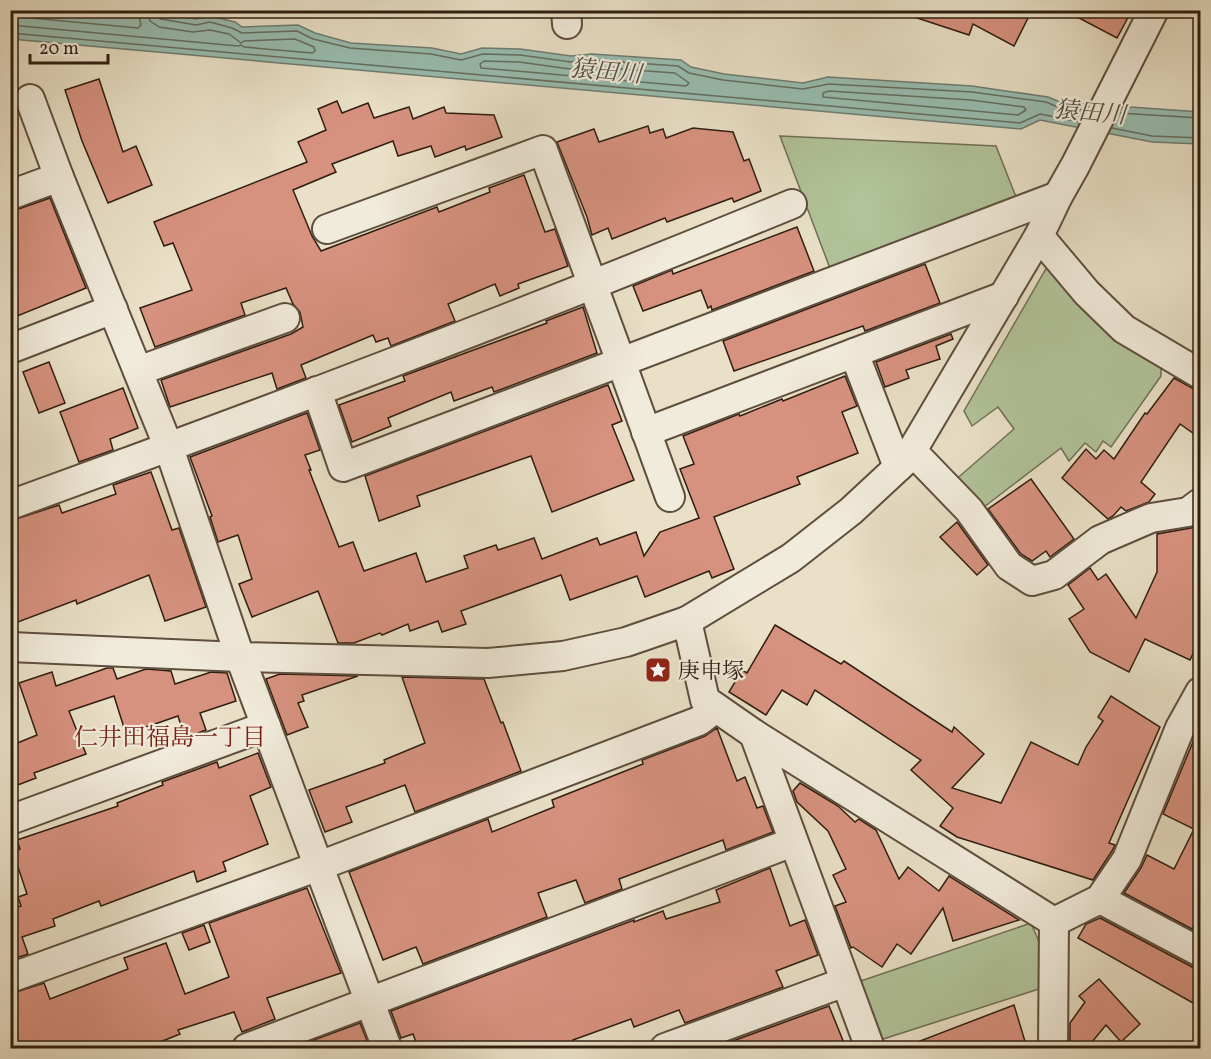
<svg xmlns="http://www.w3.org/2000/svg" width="1211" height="1059" font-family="Vollkorn,'Noto Serif JP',serif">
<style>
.green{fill:#b1c39a;stroke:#707055;stroke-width:1.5}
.water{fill:#98bdb1;stroke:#6e7d71;stroke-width:1.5}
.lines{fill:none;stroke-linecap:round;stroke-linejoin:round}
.shore{stroke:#646e60;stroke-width:1.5}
.building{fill:#d7927f;stroke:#301e10;stroke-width:1.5}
.minor-casing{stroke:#5e4e3e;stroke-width:32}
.minor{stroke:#f1ebdb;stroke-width:28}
.labels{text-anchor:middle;stroke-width:4.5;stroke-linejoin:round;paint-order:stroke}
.poi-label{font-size:22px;fill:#301e10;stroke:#f1ebdb;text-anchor:start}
.water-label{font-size:24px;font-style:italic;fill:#4f4e40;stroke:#f1ebdb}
.neighbourhood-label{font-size:24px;fill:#7a1f14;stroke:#f1ebdb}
</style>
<rect width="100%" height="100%" fill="#e9e0c7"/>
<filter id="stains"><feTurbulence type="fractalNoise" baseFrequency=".00333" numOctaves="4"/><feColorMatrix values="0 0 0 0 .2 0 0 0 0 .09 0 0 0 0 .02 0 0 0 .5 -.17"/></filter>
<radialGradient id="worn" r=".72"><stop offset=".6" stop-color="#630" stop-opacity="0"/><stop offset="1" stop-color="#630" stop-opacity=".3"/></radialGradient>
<!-- green -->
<g class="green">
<path d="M780,136l216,10 22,56 -187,69z"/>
<path d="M1051,260l110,102v14l-50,71 -8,-6 -7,11 -11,-9 -16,18 -8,-13 -81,62 -27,-28 61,-53 -16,-22 -26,19 -8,-15z"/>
<path d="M1031,923l11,26v39l-165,53 -22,-58z"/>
</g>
<!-- water -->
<path class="water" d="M10,11h134l52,8 14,-3 25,6 7,5 56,-2 17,8 36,10 81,5 29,6 21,-6 38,1 51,7 21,-2 89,6 10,7 33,7 79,9 25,-6 144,9 76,11 12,5 140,10v32l-48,-2 -112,-22 -19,9 -1010,-90z"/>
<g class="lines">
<!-- shore -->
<g class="shore">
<path d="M155,10l1,6 5,3 35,6 14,-3 22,6 10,5 55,-2 16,8 37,9 81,6 30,6 22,-6 37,1 51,7 21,-2 86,6 11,7 34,7 80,9 26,-5 143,8 74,10 14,6 25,2"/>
<path d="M10,16l128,12 3,-3 -3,-15"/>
<path d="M10,25l228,21 3,-1 3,2 68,6 3,-2 -1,-4 -19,-8 -51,2 -3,2 -12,-9 -19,-4 -17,2 -34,-5 -9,-6 -3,-11"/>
<path d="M10,33l1010,90 20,-9 40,8"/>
<path d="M484,61l35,1 51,7 22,-2 83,6 14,10 -3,3 -205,-18 -1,-4z"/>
<path d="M829,91l142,9 53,7 2,3 -8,5 -195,-18v-4z"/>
<path d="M1119,113l81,5"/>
<path d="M1112,128l40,8 48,2"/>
</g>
</g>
<!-- building -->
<g class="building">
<path d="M909,10h123l-18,36 -41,-22 -4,11 -61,-20z"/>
<path d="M1064,10h68l-15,28z"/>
<path d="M99,79l24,73 13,-6 16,39 -44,18 -26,-62 -17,-51z"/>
<path d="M337,101l5,12 26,-10 6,15 35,-11 4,12 31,-12 2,6 48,2 8,22 -36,13 -1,-4 -30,11 -4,-11 -33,10 -5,-15 -61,23 4,8 -43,18 19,46 9,15 116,-44 2,5 51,-20 -1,-4 35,-13 21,57 10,-3 13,37 -50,18 1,4 -19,8 -5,-12 -47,20 7,17 -64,25 -3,-8 -12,4 -3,-7 -72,30 5,13 -29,11 -5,-16 -102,34 -9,-27 130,-46 12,-7 -3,-15 -7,-8 -7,-16 -45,15 4,12 -90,32 -15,-39 52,-18 -19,-47 -9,3 -10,-24 153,-60 -9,-20 28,-12 -8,-21z"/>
<path d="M648,126l2,7 13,-4 3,9 27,-10 40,4 11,29 5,-2 12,32 -27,11 -2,-4 -65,24 -2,-4 -53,21 -4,-11 -16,7 -5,-18 -30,-75 37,-13 5,13z"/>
<path d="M50,198l36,90 -76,31v-107z"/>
<path d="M797,227l17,44 -102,39 -1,-4 -3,2 -7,-18 -58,21 -10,-25 39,-16 1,4z"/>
<path d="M925,264l15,39 -75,28 -2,-5 -129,45 -11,-30z"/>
<path d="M583,307l14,46 -103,39 -2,-5 -38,14 -3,-9 -63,26 3,8 -39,16 -13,-37 66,-24 -2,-5 144,-53 -1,-2z"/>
<path d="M951,334l2,5 -17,7 4,13 -34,11 3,8 -24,9 -9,-25z"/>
<path d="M49,362l16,41 -26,10 -16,-41z"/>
<path d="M845,376l12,30 -15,6 16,41 -61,24 3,7 -86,33 20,52 -22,9 -3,-7 -64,26 -8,-21 -67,24 -9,-25 -100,36 5,13 -24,8 -4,-11 -28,10 -2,-7 -26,11 -2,-2 -26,10h-16l-20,-52 -66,26 -13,-33 13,-5 -14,-44 -20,7 -8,-25 2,-1 -22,-59 117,-44 13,37 -15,5 6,15h-2l30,77 14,-5 11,29 52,-18 10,29 42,-14 -4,-12 32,-11 2,5 36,-12 8,21 55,-21 3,7 36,-13 8,24 16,-24 39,-14 -19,-49 14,-5 -11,-28 56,-22 1,2 42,-17 1,2z"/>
<path d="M1174,378l18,10 8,2v48l-20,-14 -39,58 14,12 -6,8 -23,9 -5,-4 -8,9 -5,3 -46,-41 24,-29 10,10 8,-9 10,9 31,-46 2,1z"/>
<path d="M608,385l14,36 -10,4 22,55 -82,32 -21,-56 -114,40 3,10 -41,15 -14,-45z"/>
<path d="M123,388l15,40 -28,11 3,11 -34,12 -19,-50z"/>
<path d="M151,472l21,58 7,-2 27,79 -41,14 -16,-46 -72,29 -1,-4 -66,25v-32l8,-3 -8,-24v-45l49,-16 3,8 54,-19 -3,-9z"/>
<path d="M1031,479l43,60 -24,18 -4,-6 -14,10 -11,-7 -33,-45z"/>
<path d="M957,522l31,43 -11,10 -37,-38z"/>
<path d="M1200,523v85l-6,14 6,3v13l-10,22 -45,-21 -16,33 -39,-20 -21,-33 15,-10 -16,-24 22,-17 8,12 8,-6 30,44 21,-46v-38l34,-6z"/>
<path d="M775,625l66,39 3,-3 108,71 2,-5 30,27 -32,34 49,15 30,-61 47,23 8,-18 17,-26 -5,-4 13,-21 49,31 -51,116 6,2 -3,6 -19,29 -136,-43 -17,-11 13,-18 -42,-38 10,-10 -106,-70 -8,15 -25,-15 -16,25 -37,-23 13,-22 5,3z"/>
<path d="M107,668h6l4,11 29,-10 25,2 4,13 36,-12 16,1 9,28 -36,12 6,17 -21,8 -7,-22 -52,18 -12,-38 -45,15 17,43 -52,19 2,5 -26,10v-42l27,-11 -18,-52 33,-11 4,14z"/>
<path d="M280,674l78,2 -56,19 2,6 -6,2 10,24 -21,8 -21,-56z"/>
<path d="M402,677l82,2 17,44 2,-1 18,49 -106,41 -10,-27 -59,22 6,15 -27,10 -16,-42 76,-27 -1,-3 41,-17z"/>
<path d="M1200,725v188l-8,16 -68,-36 17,-25 6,-13 27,14 20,-40 -31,-15z"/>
<path d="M717,728l20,53 8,-4 12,31 6,-2 10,26 -47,18 -3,-10 -104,39 3,10 -37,14 -9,-23 -38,13 9,24 -124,47 -7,-17 -33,13 -34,-88 139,-53 4,13 62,-25 -2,-7 91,-36 -1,-4 63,-24z"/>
<path d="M258,753l13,34 -21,9 18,48 -45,18 3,9 -29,11 -3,-11 -93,35 -2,-5 -46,18 2,7 -33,11 6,17 -18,6v-51l11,-3 -3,-9 9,-3 -14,-42 7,-3 -3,-9 101,-34 -1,-3 46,-18 -1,-3 55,-20 2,6z"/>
<path d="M800,783l38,23 17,16 4,-3 17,11 23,49 9,-12 31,24 10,-15 70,44 -66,21 -10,-33 -32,46 -14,-10 -15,23 -29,-20 -2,1 -16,-42 11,-4 -13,-27 13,-6 -18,-38 -31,-29 -4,-11z"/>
<path d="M770,868l20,58 15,-6 13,35 -42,16 7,16 -98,36 -6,-13 -45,17 -3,-8 -58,21 3,8h-111l-3,-7 -19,7h-25l-5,-14 -12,4 -10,-27 243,-91v2l29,-11 3,8 54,-17 -4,-12z"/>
<path d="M307,888l34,85 -74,25 8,21 -33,13 -8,-20 -56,18 2,4 -35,14h-135v-54l34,-11 6,16 78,-30 -4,-11 42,-15 19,51 44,-17 -20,-54z"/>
<path d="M1100,918l92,49 8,1v39l-122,-69 8,-14z"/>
<path d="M204,925l6,17 -21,8 -7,-17z"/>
<path d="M1099,979l41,45 -19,18 -15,-17 -19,23h-16l-1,-1v-24l15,-21 -6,-6z"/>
<path d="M1014,1005l13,43h-120v-2z"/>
<path d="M829,1006l17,42h-126l-1,-2z"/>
<path d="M360,1023l10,25h-78z"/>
</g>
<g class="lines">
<!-- minor casing -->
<g class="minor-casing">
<g id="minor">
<path d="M566,10l1,14"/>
<path d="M30,99l29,78 110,271 71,209 147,391"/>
<path d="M10,195l49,-18"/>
<path d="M327,229l216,-79 78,212 437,-166"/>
<path d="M1039,236l48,57 37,36 76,45"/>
<path d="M10,349l103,-40"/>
<path d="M854,353l44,114"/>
<path d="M138,371l147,-53"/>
<path d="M317,391l26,76 278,-105 49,135"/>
<path d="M646,432l358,-136"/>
<path d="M912,451l57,59 40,56 23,15 22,-6 46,-35 51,-22 37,-6 12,-9"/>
<path d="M10,505c263,-95 524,-195 782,-301"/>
<path d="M687,621l18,79 49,34 300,188 -1,126"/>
<path d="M10,647l230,10 248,6 75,-7 63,-14 61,-21 104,-63 60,-47 56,-52 132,-223 19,-40 17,-30 79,-156"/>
<path d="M754,734l116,314"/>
<path d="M10,820l256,-94"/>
<path d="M1100,899l100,53"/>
<path d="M1054,922l46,-23 27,-40 53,-131 20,-36"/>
<path d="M10,978l309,-112 380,-145 17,-13"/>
<path d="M247,1048l546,-206"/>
<path d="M665,1048l180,-66"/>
</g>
</g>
<!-- minor -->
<use href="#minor" class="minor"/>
</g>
<!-- icons -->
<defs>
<g id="sight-square" transform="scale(1.35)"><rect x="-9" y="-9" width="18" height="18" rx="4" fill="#8f2418" stroke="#f1ebdb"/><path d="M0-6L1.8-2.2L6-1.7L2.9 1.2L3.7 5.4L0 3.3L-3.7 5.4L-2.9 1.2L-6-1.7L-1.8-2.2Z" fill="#fff"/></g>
</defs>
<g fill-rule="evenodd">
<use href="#sight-square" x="658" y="670"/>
</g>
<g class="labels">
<!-- poi labels -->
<g class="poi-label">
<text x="678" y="678">庚申塚</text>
</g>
<!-- water labels -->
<g class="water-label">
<text transform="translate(606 71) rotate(5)" y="8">猿田川</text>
<text transform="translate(1090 112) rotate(5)" y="8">猿田川</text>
</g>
<!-- neighbourhood labels -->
<g class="neighbourhood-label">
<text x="170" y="745">仁井田福島一丁目</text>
</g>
</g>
<!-- margin -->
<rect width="1211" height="1059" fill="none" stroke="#e9e0c7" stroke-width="36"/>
<rect x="12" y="12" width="1187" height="1035" fill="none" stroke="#301e10" stroke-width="3"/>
<rect x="18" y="18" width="1175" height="1023" fill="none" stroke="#301e10" stroke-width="1.5"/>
<!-- scale -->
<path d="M30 54v9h78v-9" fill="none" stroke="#301e10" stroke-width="3"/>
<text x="39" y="54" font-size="18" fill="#301e10" stroke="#f1ebdb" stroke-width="4.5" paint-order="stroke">20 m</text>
<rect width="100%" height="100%" filter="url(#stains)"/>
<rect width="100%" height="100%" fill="url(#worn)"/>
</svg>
